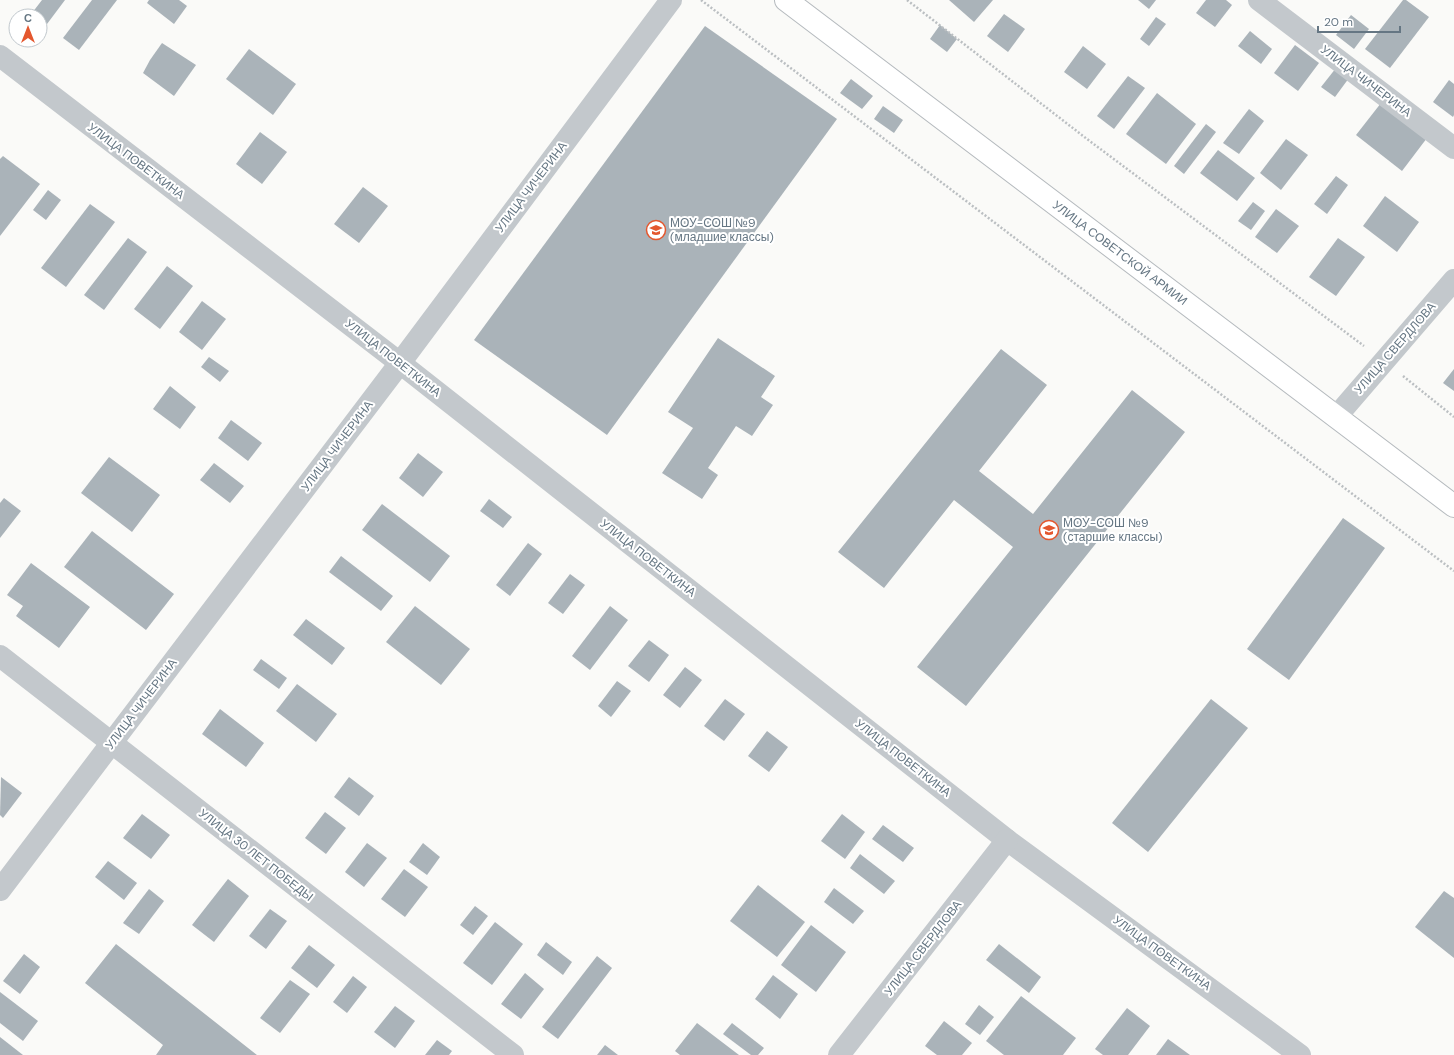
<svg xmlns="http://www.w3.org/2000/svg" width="1454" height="1055" font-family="'DM Sans',sans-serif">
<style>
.building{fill:#aab3b9}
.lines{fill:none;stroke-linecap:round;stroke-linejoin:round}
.primary-casing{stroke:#b5babe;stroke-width:24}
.path{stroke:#bbbfc2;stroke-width:2.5;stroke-dasharray:2 2;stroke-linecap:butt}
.minor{stroke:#c3c8cc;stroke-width:22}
.primary{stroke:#fff;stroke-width:22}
.labels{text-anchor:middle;stroke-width:4;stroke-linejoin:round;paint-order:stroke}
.street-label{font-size:12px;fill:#657683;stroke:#fff}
.poi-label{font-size:12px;fill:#657683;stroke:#fff;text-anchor:start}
</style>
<rect width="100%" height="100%" fill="#fafaf8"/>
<!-- building -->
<g class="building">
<path d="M42,0h23l-18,24 -7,-5v-3h-4l-4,-3z"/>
<path d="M92,0h25l-38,50 -16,-12z"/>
<path d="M149,0h30l8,6 -13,18 -27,-21z"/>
<path d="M949,0h44l-19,22z"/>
<path d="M1138,0h18l-7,9z"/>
<path d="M1206,0h20l6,5 -17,22 -19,-14z"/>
<path d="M1403,0h3l23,17 -39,51 -25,-19z"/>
<path d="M1004,14l21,15 -17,23 -21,-16z"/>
<path d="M1351,15l18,14 -15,20 -18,-14z"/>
<path d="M1156,17l10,7 -17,22 -9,-7z"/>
<path d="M940,25l17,14 -10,13 -17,-13z"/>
<path d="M705,26l132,93 -230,316 -133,-95z"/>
<path d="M1250,31l22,18 -11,15 -23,-18z"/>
<path d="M162,43l34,22 -22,31 -31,-23 7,-13z"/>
<path d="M1295,45l24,18 -21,28 -24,-18z"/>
<path d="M1083,46l23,18 -19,25 -23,-17z"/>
<path d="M249,49l47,35 -23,31 -47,-36z"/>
<path d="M1336,68l13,10 -14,19 -14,-10z"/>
<path d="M1128,76l17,12 -31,41 -17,-13z"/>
<path d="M851,79l22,17 -11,13 -22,-16z"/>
<path d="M1449,80l5,4v31l-1,2 -20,-15z"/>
<path d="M1157,93l39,31 -30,40 -40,-30z"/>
<path d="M1381,103l46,35 -25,33 -46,-36z"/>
<path d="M883,106l20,14 -9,13 -20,-14z"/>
<path d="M1249,109l15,12 -25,33 -16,-11z"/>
<path d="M1206,124l10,8 -32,42 -10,-8z"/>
<path d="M260,132l27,20 -25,32 -26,-20z"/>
<path d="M1286,139l22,16 -27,35 -21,-17z"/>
<path d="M1218,150l37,28 -18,23 -37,-28z"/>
<path d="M3,156l37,28 -40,52v-77z"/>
<path d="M1336,176l12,9 -21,29 -13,-10z"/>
<path d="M363,187l25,19 -29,37 -25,-19z"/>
<path d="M48,190l13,10 -15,20 -13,-10z"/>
<path d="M1385,196l34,26 -22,30 -34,-26z"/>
<path d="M1253,202l12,9 -14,19 -13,-9z"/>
<path d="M90,204l25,18 -49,65 -25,-19z"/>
<path d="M1276,209l23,17 -22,27 -22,-16z"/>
<path d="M128,238l19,14 -43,58 -20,-15z"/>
<path d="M1338,238l27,19 -29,39 -27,-19z"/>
<path d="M167,266l26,20 -33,43 -26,-20z"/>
<path d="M202,301l24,18 -24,31 -23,-18z"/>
<path d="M718,338l57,38 -14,21 12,8 -21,31 -16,-10 -28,42 10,7 -16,24 -40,-26 31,-45 -25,-16z"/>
<path d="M1001,349l46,36 -68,86 54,43 99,-124 53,42 -219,274 -49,-39 96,-120 -59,-47 -70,88 -46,-36z"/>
<path d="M209,357l20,14 -9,11 -19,-15z"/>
<path d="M1454,369v22l-11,-8z"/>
<path d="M170,386l26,21 -16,22 -27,-20z"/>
<path d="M231,420l31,23 -14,18 -30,-23z"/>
<path d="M418,453l25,19 -20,25 -24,-19z"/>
<path d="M109,457l51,38 -28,37 -51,-39z"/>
<path d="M214,463l30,23 -14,17 -30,-23z"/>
<path d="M4,498l17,13 -21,27v-35z"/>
<path d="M489,499l23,18 -9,11 -23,-17z"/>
<path d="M382,504l68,52 -20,26 -68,-52z"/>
<path d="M1343,518l42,30 -96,132 -42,-31z"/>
<path d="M92,531l82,63 -28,36 -82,-63z"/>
<path d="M528,543l14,11 -32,42 -14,-11z"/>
<path d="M341,556l52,40 -12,15 -52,-39z"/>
<path d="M31,563l59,44 -31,41 -43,-32 7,-10 -16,-11z"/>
<path d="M570,574l15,11 -22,29 -15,-11z"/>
<path d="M415,606l55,43 -29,36 -55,-43z"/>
<path d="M610,606l18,14 -38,50 -18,-14z"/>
<path d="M306,619l39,29 -13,17 -39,-30z"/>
<path d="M649,640l20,15 -20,27 -21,-16z"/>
<path d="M261,659l26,19 -8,11 -26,-19z"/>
<path d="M685,667l17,13 -22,28 -17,-13z"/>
<path d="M617,681l14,10 -20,26 -13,-11z"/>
<path d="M297,684l40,30 -21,28 -40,-31z"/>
<path d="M725,699l20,15 -21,27 -20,-15z"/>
<path d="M1211,699l37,29 -100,124 -36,-29z"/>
<path d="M220,709l44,34 -18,24 -44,-33z"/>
<path d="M767,731l21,16 -19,25 -21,-16z"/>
<path d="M1,777l21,16 -19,25 -3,-3z"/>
<path d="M349,777l25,19 -15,20 -25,-19z"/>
<path d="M325,812l21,16 -20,26 -21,-16z"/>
<path d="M142,814l28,21 -19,24 -28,-21z"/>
<path d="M842,814l23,18 -20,27 -24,-18z"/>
<path d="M883,825l31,23 -11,14 -31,-23z"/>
<path d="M367,843l20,15 -23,29 -19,-15z"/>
<path d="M423,843l17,14 -13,18 -18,-13z"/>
<path d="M860,854l35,27 -11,13 -34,-26z"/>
<path d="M108,861l29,22 -13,17 -29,-23z"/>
<path d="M404,869l24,18 -23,30 -24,-18z"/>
<path d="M228,879l21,17 -35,46 -22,-17z"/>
<path d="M758,885l47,37 -28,35 -47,-36z"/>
<path d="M834,888l30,23 -11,13 -29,-22z"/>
<path d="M149,889l15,12 -25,33 -16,-11z"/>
<path d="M1444,891l10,7v60l-39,-31z"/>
<path d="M475,906l13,10 -15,19 -13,-10z"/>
<path d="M270,909l17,12 -21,28 -17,-13z"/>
<path d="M495,922l28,22 -31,41 -29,-22z"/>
<path d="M811,925l35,27 -30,40 -35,-27z"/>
<path d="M546,942l26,20 -9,13 -26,-20z"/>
<path d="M116,944l141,111h-101l7,-10 -78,-62z"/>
<path d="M999,944l42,33 -12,16 -43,-33z"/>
<path d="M309,945l26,20 -18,23 -26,-20z"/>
<path d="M24,954l16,13 -20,27 -17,-13z"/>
<path d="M597,956l15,12 -54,71 -16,-12z"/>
<path d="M525,973l19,16 -23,30 -20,-15z"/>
<path d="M773,975l25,19 -18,25 -25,-20z"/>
<path d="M353,976l14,11 -20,26 -14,-11z"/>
<path d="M290,980l20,14 -30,39 -20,-15z"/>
<path d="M0,992l38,29 -15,20 -23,-18z"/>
<path d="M1021,996l55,42 -13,17h-59l-18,-14z"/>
<path d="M979,1005l15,12 -14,18 -15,-11z"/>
<path d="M395,1006l20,15 -20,27 -21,-16z"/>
<path d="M1127,1008l23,18 -22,29h-25l-8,-6z"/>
<path d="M944,1021l28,22 -10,12h-25l-12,-9z"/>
<path d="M697,1023l42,32h-59l-5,-4z"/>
<path d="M732,1023l32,25 -6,7h-7l-28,-21z"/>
<path d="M0,1037l23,18h-23z"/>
<path d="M1168,1039l22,16h-34z"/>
<path d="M437,1040l15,11 -3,4h-24z"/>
<path d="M605,1045l13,10h-21z"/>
</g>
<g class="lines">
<!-- primary casing -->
<g class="primary-casing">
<path id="primary" d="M786,0l668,506"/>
</g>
<!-- path -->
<g class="path">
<path d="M701,0l753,571"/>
<path d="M907,0l180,139 277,207"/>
<path d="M1403,376l51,41"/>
</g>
<!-- minor -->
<g class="minor">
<path d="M1259,0l195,148"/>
<path d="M0,56l400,307 607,477 293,215"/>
<path d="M1336,417l118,-137"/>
<path d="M0,656l513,399"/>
<path d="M0,890l400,-527 271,-363"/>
<path d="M839,1055l168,-215"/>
</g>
<!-- primary -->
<use href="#primary" class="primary"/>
</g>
<!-- icons -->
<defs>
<g id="school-ring" transform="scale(1)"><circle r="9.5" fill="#fff" stroke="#e4572e" stroke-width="1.5"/><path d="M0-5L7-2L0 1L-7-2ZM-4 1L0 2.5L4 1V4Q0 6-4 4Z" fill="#e4572e"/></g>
</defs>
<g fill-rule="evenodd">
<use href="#school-ring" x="656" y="230"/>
<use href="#school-ring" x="1049" y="530"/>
</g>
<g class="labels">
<!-- street labels -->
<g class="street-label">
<text transform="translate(1366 81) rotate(37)" y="4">УЛИЦА ЧИЧЕРИНА</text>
<text transform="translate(136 161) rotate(37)" y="4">УЛИЦА ПОВЕТКИНА</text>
<text transform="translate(531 187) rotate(-53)" y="4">УЛИЦА ЧИЧЕРИНА</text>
<text transform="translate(1120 253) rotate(37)" y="4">УЛИЦА СОВЕТСКОЙ АРМИИ</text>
<text transform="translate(1395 348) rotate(-49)" y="4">УЛИЦА СВЕРДЛОВА</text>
<text transform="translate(393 358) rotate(38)" y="4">УЛИЦА ПОВЕТКИНА</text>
<text transform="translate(337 446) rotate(-53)" y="4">УЛИЦА ЧИЧЕРИНА</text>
<text transform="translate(648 558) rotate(38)" y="4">УЛИЦА ПОВЕТКИНА</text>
<text transform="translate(141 704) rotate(-53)" y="4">УЛИЦА ЧИЧЕРИНА</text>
<text transform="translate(903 758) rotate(38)" y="4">УЛИЦА ПОВЕТКИНА</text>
<text transform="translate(256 855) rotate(38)" y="4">УЛИЦА 30 ЛЕТ ПОБЕДЫ</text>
<text transform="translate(923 948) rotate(-52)" y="4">УЛИЦА СВЕРДЛОВА</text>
<text transform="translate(1162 953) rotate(36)" y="4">УЛИЦА ПОВЕТКИНА</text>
</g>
<!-- poi labels -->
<g class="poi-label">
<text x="670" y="227">МОУ-СОШ №9<tspan x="670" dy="14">(младшие классы)</tspan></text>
<text x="1063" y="527">МОУ-СОШ №9<tspan x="1063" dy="14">(старшие классы)</tspan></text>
</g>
</g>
<!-- north arrow -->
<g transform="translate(28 28)"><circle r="19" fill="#ffffff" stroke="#c1c8cd"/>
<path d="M0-3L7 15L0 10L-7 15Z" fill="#e4572e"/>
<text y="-6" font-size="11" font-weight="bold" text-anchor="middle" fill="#657683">С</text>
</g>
<!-- scale -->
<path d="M1318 26v6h82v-6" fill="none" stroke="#657683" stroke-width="2"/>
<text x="1324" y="26" font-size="12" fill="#657683" stroke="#ffffff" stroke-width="3" paint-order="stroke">20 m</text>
</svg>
